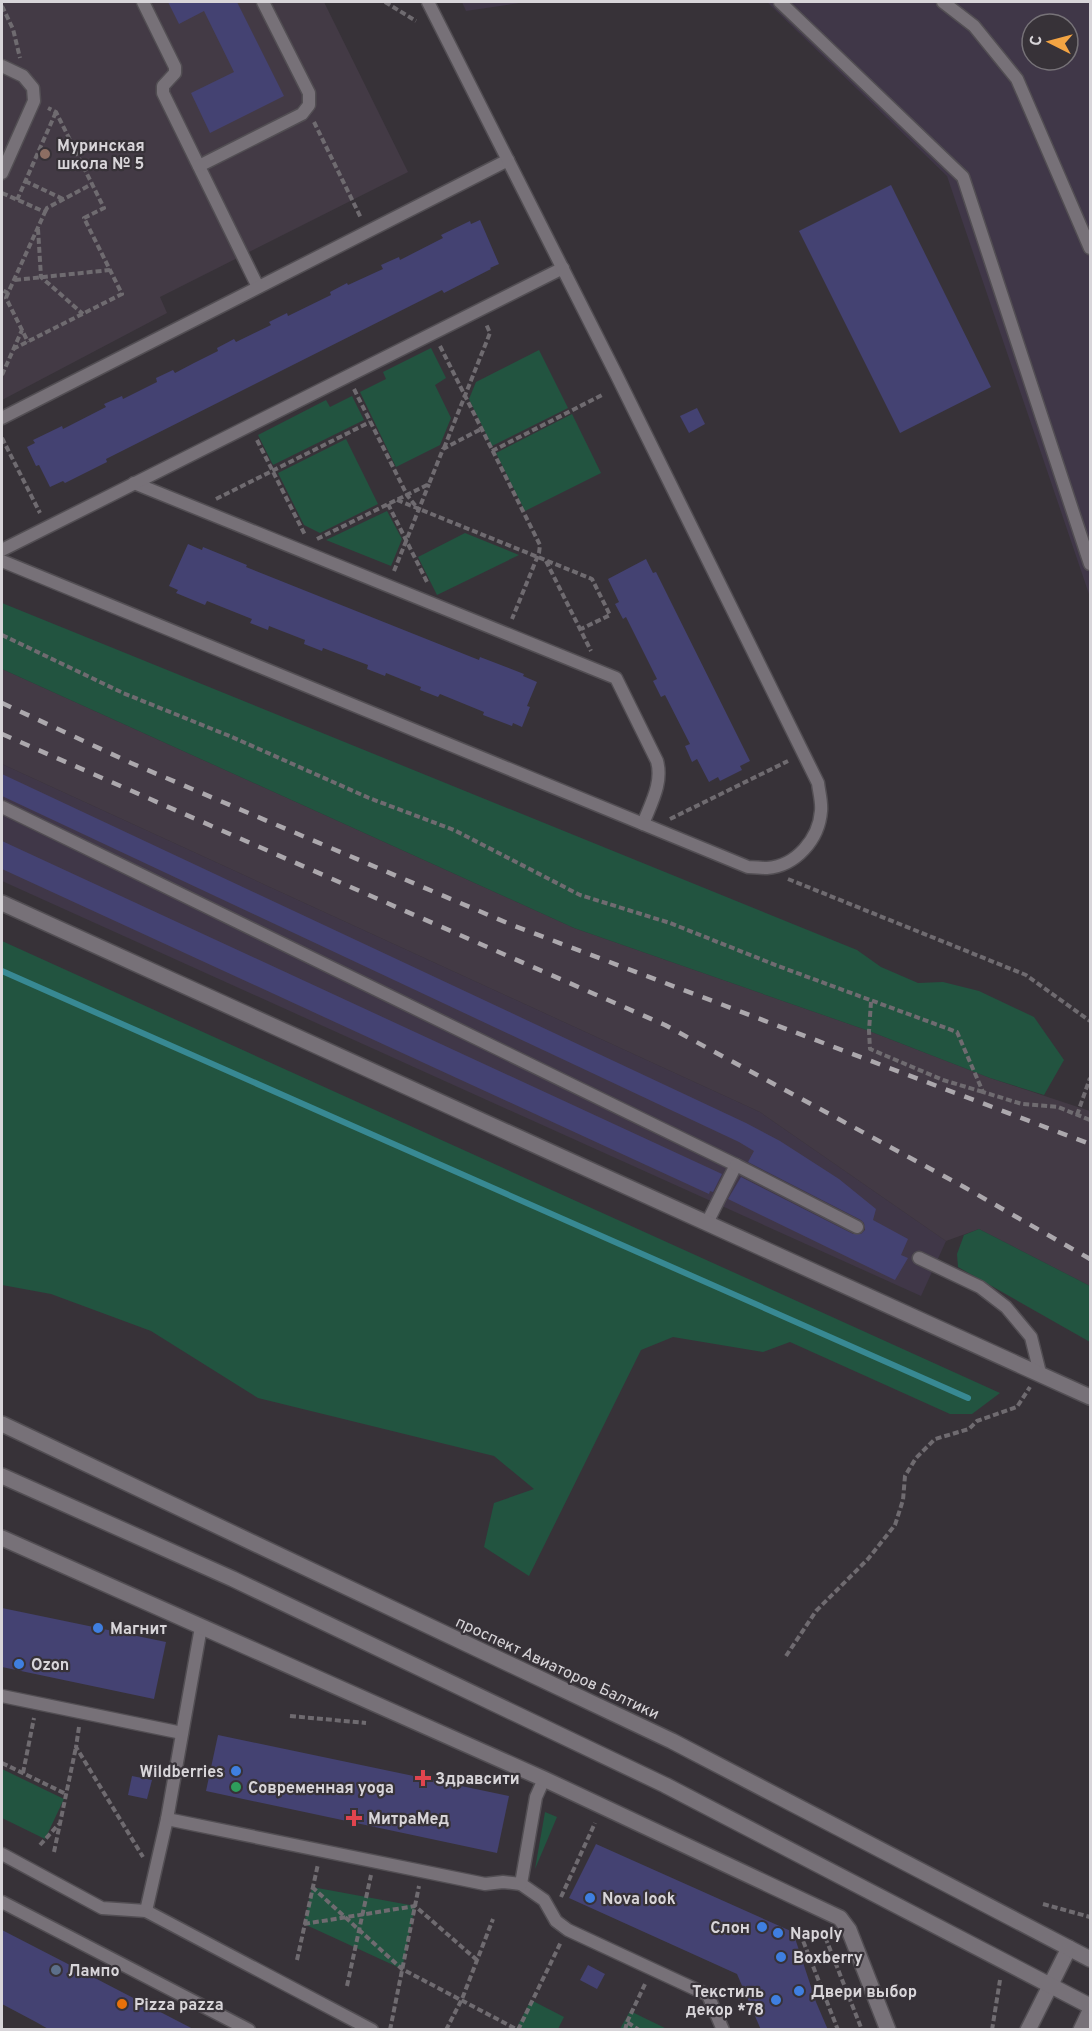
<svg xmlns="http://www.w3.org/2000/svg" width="1092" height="2031" font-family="Overpass,sans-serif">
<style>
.industrial{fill:#403748;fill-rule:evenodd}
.built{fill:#433a45}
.green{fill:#225440}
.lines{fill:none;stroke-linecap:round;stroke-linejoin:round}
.stream{stroke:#388993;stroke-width:6}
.building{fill:#444272}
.service-casing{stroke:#524e53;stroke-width:15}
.minor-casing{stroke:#524e53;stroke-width:18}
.tertiary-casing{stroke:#524e53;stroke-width:18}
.path{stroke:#6f6b70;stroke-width:4;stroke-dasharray:6 3;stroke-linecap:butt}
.service{stroke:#777178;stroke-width:12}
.minor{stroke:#777178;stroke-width:15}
.tertiary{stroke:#777178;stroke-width:15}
.rail{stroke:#aca8ad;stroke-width:4.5;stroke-dasharray:10 10;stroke-linecap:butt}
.education-dot{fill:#8d6e63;stroke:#373238;stroke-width:2}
.shop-dot{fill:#3f7fe0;stroke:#373238;stroke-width:2}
.health-dot{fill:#e0444e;stroke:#373238;stroke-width:2}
.leisure-dot{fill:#2e9e5b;stroke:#373238;stroke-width:2}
.service-dot{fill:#5c6f8a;stroke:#373238;stroke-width:2}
.food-dot{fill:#e8710a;stroke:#373238;stroke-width:2}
.labels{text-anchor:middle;stroke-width:4.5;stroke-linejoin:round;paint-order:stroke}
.poi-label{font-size:16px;font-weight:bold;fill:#d8d5d9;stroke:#373238;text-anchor:start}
.street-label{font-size:16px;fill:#d8d5d9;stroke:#373238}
</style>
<rect width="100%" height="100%" fill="#373238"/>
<!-- industrial -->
<g class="industrial">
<path d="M462,2h64l-60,9z"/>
<path d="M767,2h323v595l-143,-421zM1032,24h36v36h-36z"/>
<path d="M2,764l758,348 186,129 -25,55 -919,-415z"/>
</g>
<!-- built -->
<g class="built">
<path d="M2,2h322l84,170 -248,125 7,16 -165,87z"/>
<path d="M2,669l572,259 295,103 121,47 100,33v175l-111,-57 -33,12 -186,-129 -758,-348z"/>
</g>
<!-- green -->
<g class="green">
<path d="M431,348l15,30 -11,7 16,33 -11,27 -44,22 -36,-75 26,-13 -3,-7z"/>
<path d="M539,350l29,58 -76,38 -23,-47 7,-17z"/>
<path d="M352,396l12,24 -91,45 -15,-30 68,-35 4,7z"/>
<path d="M572,414l29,59 -76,38 -29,-58z"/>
<path d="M346,439l32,65 -58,29 -16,-8 -26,-52z"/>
<path d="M387,511l15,28 -11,27 -65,-26z"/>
<path d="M465,533l54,22 -82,40 -19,-38z"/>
<path d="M2,603l855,347 24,17 37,16 25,-1 36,9 55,26 30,43 -20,35 -54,-17 -121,-47 -295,-103 -572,-259z"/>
<path d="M2,941l998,452 -28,21h-22l-160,-72 -27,10 -90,-15 -32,13 -112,226 -45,-29 10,-44 40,-14 -40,-33 -236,-58 -107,-67 -100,-37 -49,-9z"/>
<path d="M979,1229l111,57v56l-132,-75 -1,-13 7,-19z"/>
<path d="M2,1769l62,30 -19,40 -43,-21z"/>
<path d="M545,1812l12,5 -22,52z"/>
<path d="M312,1887l103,19 -13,63 -98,-45z"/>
<path d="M531,2000l33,17 -6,12h-42z"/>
<path d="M630,2011l37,18h-47z"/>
</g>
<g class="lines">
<!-- stream -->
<path class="stream" d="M2,971l966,427"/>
</g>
<!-- building -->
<g class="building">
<path d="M168,2h69l47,94 -74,37 -19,-40 43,-21 -30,-61 -25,13z"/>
<path d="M891,185l100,202 -91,46 -101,-202z"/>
<path d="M480,220l19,44 -9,4 1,1 -47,24 -2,-3 -336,169 1,3 -42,21 -2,-2 -13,6 -11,-22 -3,1 -9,-19 8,-4 -2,-3 29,-14 1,3 43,-22 -2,-3 18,-8 1,3 34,-17 -1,-4 17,-8 2,3 19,-10 24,-12 -1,-3 17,-9 2,3 35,-17 -2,-3 18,-9 1,3 43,-21 -1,-3 17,-9 1,2 35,-16 -2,-4 18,-8 1,3 43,-22 -2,-3 29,-14 1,3z"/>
<path d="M697,408l8,16 -16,9 -9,-17z"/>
<path d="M188,544l14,6 1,-3 44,18 -1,2 233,93 1,-3 44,17 -1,2 14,6 -10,24 3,1 -8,20 -9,-4 -1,3 -29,-11 1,-3 -44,-18 -2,3 -18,-7 1,-3 -35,-14 -1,3 -18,-7 1,-4 -45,-17 -1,3 -18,-7 1,-4 -36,-14 -1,4 -18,-7 2,-4 -45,-18 -2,4 -29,-12 2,-3 -9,-4z"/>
<path d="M646,559l7,14 3,-1 94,189 -10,5 2,4 -22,11 -2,-4 -9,5 -12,-23 -5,3 -7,-16 5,-2 -25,-49 -4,2 -8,-16 4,-2 -31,-62 -3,2 -8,-15 4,-2 -11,-23z"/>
<path d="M2,774l744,349 34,18 59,38 37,30 -3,11 35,19 -7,16 7,3 -13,22 -167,-81 13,-22 112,57h8l4,-4 -1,-7 -3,-3 -113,-58 6,-11 -15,-9 -737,-346z"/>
<path d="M2,841l720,333 -9,18 -3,-1 -1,3 -707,-325z"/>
<path d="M2,1608l164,34 -12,57 -152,-32z"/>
<path d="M218,1735l291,61 -12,57 -291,-62z"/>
<path d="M132,1776l20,4 -5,19 -19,-4z"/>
<path d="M596,1844l197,88 23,70 12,28h-67l-24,-56 -168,-76z"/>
<path d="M2,1930l64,33 129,67h-145l-14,-8 -34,-18z"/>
<path d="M588,1965l17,9 -8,15 -17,-9z"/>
</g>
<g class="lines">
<!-- service casing -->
<g class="service-casing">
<g id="service">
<path d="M143,2l32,65v6l-12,13v7l95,194"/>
<path d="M780,2l183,175 127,387"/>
<path d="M943,2l31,24 43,53 73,169"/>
<path d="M2,66l21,10 10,12 1,13 -32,72"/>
<path d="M199,166l103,-52 7,-9v-12l-46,-91"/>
<path d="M2,418l506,-258"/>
<path d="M134,483l482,195 41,83c6,22 -6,42 -14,63"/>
<path d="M2,550l561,-282"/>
<path d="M2,561l746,306c6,0 13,1 19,1 29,-2 52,-29 54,-57 1,-9 -2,-19 -3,-28l-202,-409 -188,-372"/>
<path d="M2,807l734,358 -29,58"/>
<path d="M736,1165l121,62"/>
<path d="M919,1258l61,29 26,20 25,30 9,36"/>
<path d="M2,1696l180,37"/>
<path d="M544,1779l-8,18 -15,87 23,16 12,21 12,9 140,65 15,35"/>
<path d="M167,1819l318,65 18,-2 18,2"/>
<path d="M2,1854l100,54 44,3 226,119"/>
<path d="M2,1902l247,128"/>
<path d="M146,1911l21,-92 34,-192"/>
</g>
</g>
<!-- minor casing -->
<g class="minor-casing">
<g id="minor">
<path d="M2,903l1088,494"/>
<path d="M2,1538l542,241 296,139 9,12 39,100"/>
<path d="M1028,2030l41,-82"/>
<path d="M1081,2030l9,-19"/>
</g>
</g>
<!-- tertiary casing -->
<g class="tertiary-casing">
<g id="tertiary">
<path d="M2,1424l670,317 418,218"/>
<path d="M2,1476l231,103 432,206 425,221"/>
</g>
</g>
<!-- path -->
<g class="path">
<path d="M385,2l31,19"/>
<path d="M2,6l11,23 7,29"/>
<path d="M314,122l47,96"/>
<path d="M25,181l38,18"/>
<path d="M2,193l43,19 -37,81 -6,-3"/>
<path d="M17,200l39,-88"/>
<path d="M45,212l2,-4 45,-24"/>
<path d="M38,229l3,48 42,37"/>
<path d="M15,280l95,-10"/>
<path d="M8,293l-2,5 22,44"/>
<path d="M440,346l100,199 -1,8 -27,66"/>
<path d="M13,349l109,-55 -38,-76 20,-10 -48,-96 -8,-4"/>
<path d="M2,375l20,-45"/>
<path d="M354,389l53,106 11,14"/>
<path d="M2,438l38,75"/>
<path d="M257,440l48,95"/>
<path d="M444,448l46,-115 -4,-9"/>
<path d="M492,451l112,-57"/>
<path d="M216,499l154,-77"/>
<path d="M397,500l195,79 18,36 -29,14"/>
<path d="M388,504l40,80"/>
<path d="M317,539l112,-55 14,-35 38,-20"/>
<path d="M546,561l45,90"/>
<path d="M394,571l35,-87"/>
<path d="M2,635l121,58 109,44 137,61 85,32 126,65 90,28 108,43 179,66 26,60 39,12 36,3 32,13"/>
<path d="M670,819l118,-58"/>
<path d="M788,879l238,96 64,46"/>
<path d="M871,1002l-2,29 1,18 73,31 40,12"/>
<path d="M1077,1115l13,-37"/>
<path d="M786,1656l30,-45 52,-52 27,-34 8,-25 2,-24 11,-18 19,-19 34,-10 8,-8 40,-14 13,-20"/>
<path d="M290,1716l76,7"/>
<path d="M79,1727l-3,20 67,110"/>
<path d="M2,1763l64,31"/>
<path d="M23,1773l11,-55"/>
<path d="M40,1845l19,-21"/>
<path d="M54,1852l22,-105"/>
<path d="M312,1887l90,82 116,61"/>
<path d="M561,1897l34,-74"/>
<path d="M1043,1904l47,13"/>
<path d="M304,1924l111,-18 63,55"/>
<path d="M822,1929l40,101"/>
<path d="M800,1933l38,97"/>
<path d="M297,1960l21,-96"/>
<path d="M347,1986l24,-111"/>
<path d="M627,2022l19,-40"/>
<path d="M390,2030l29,-144"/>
<path d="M446,2030l16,-31 31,-80"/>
<path d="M518,2030l43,-88"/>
<path d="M625,2030l2,-8 12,8"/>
<path d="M992,2030l8,-50"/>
</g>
<!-- service -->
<use href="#service" class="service"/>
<!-- minor -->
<use href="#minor" class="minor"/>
<!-- tertiary -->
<use href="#tertiary" class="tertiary"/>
<!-- rail -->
<g class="rail">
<path d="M2,703l129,60 381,162 578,219"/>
<path d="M2,734l663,291 299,162 126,72"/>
</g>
</g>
<!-- markers -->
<circle class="education-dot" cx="45" cy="154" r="6"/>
<g class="shop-dot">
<circle cx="98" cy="1628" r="6"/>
<circle cx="19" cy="1664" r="6"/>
<circle cx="236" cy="1771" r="6"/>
<circle cx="590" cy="1898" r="6"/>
<circle cx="762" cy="1927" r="6"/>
<circle cx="778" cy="1933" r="6"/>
<circle cx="781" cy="1957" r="6"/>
<circle cx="799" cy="1991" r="6"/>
<circle cx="776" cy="2000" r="6"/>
</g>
<g class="health-dot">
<path d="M420 1769h6v6h6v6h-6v6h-6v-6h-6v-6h6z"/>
<path d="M351 1809h6v6h6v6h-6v6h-6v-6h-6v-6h6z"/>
</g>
<circle class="leisure-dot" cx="236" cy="1787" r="6"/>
<circle class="service-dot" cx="56" cy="1970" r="6"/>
<circle class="food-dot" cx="122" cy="2004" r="6"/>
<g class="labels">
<!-- poi labels -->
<g class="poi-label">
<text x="57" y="151">Муринская<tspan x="57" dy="18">школа № 5</tspan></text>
<text x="110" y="1634">Магнит</text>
<text x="31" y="1670">Ozon</text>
<text x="224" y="1777" text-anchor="end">Wildberries</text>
<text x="435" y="1784">Здравсити</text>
<text x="248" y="1793">Современная yoga</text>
<text x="368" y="1824">МитраМед</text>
<text x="602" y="1904">Nova look</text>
<text x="750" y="1933" text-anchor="end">Слон</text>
<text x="790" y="1939">Napoly</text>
<text x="793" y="1963">Boxberry</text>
<text x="68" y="1976">Лампо</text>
<text x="764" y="1997" text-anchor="end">Текстиль<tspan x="764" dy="18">декор *78</tspan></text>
<text x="811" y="1997">Двери выбор</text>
<text x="134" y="2010">Pizza pazza</text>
</g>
<!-- street labels -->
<g class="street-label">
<text transform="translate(558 1667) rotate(25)" y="6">проспект Авиаторов Балтики</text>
</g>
</g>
<!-- border -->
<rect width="1092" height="2031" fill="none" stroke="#d8d5d9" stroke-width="6"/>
<!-- north arrow -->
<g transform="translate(1050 42) rotate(276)"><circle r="28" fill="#373238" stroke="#777378" stroke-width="1.5"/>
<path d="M0-4.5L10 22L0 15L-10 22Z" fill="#f3a443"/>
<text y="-9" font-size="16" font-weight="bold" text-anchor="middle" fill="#d8d5d9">С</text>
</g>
</svg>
